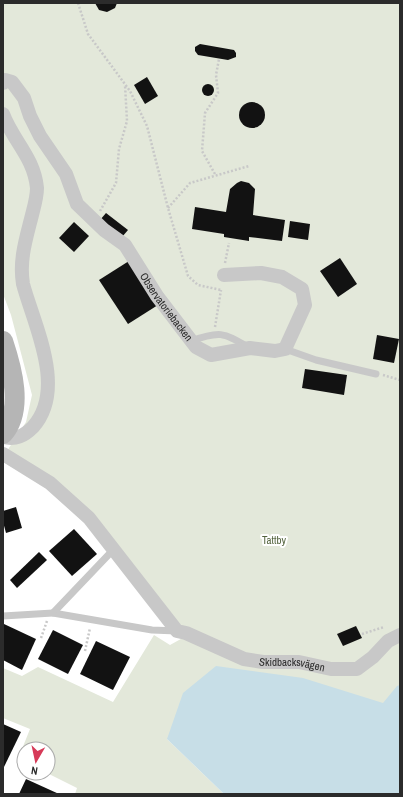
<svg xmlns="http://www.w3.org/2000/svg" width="403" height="797" font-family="'Archivo Narrow',sans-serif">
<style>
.green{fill:#e3e8da}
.water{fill:#c7dee7}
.building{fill:#121212}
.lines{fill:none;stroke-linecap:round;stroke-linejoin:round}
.path{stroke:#c8c8c8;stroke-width:2.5;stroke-dasharray:2 2;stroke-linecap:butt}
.lane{stroke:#c8c8c8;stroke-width:7}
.street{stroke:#c8c8c8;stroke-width:14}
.secondary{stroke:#b5b5b5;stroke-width:20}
.labels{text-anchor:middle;stroke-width:4;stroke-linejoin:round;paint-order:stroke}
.street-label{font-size:11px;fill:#2b2b2b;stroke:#fff}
.park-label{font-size:11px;fill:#53633d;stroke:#fff}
</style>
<rect width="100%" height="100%" fill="#fff"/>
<!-- green -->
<path class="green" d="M3,3h397v791l-233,-55 57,55h-149l2,-6 -30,-15 1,-24h-24v13l-6,-3 12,-30 -27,-11v-50l19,8 16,-9 75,35 41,-67 16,10 18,-10 -74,-92 -107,-92 19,-29 6,-27 -21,-80 -8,-21z"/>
<!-- water -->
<path class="water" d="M216,666l87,12 80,25 14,-17 3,-1v109h-176l-57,-55 16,-46z"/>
<!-- building -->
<g class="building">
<path d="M95,3h22l-2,5 -8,4 -8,-2z"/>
<path d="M200,44l34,6 2,3v4l-8,3 -30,-5 -3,-4v-4z"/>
<path d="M147,77l11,19 -13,8 -11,-19z"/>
<circle cx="208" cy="90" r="6"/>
<circle cx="252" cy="115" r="13"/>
<path d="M241,181l8,2 6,6 -2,26 32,5 -3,21 -33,-4v4l-25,-4v-3l-32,-5 3,-22 31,5 4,-23 7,-6z"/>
<path d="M106,213l22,17 -6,7 -22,-17z"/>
<path d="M290,221l20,3 -2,16 -20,-3z"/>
<path d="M74,222l15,14 -15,16 -15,-14z"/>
<path d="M340,258l17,26 -19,13 -18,-26z"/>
<path d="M129,261l29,44 -30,19 -29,-44z"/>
<path d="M377,335l22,4 -5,24 -21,-4z"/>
<path d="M305,369l42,6 -3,20 -42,-7z"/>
<path d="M16,507l6,21 -16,5 -3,-11v-11z"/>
<path d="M74,529l23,25 -25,22 -23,-25z"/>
<path d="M39,552l8,8 -30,28 -7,-8z"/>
<path d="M4,624l32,15 -14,31 -19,-10z"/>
<path d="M356,626l6,12 -19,8 -6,-12z"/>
<path d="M53,630l30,15 -15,29 -30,-15z"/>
<path d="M96,641l34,16 -17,33 -33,-16z"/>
<path d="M3,724l18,8 -18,37z"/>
<path d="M26,779l33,15h-40z"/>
</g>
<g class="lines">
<!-- path -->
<g class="path">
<path d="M78,3l10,31 42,57 17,35 21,82 20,68 10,9 23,5"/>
<path d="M215,174l-13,-23 3,-38 13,-20 -2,-18 3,-16"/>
<path d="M168,208l22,-25 59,-17"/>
<path d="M100,211l16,-28 3,-34 8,-28 -2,-36"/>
<path d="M225,263l4,-20"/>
<path d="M215,327l6,-37"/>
<path d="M383,375l17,5"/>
<path d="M362,634l22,-7"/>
<path d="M41,638l6,-17"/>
<path d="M85,651l5,-23"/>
</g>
<!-- lane -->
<g class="lane">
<path d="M191,341c28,-10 32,-9 57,6"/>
<path d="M285,349l31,11 60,14"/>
<path d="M114,549l-61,64 99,17 25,1"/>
<path d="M3,616l50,-3"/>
</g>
<!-- street -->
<g class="street">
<path id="s1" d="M3,83l2,-3 7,2 12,16 6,18 10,20 26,38 11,30 27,26 21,15 32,51 39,51 15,8 39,-7 25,3 10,-2 20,-44 -3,-16 -20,-12 -21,-4 -37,2"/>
<path d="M3,114c10,27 31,43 34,74 0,9 -3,19 -5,27 -6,24 -13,45 -9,69 11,41 44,105 10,143 -9,9 -17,13 -30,10"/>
<path id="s2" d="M3,454l47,29 39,35 88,113 9,2 58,26 19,3h36l32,7h26l16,-12 15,-16 12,-6"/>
</g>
<!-- secondary -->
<path class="secondary" d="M3,341c9,27 21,69 0,93"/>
</g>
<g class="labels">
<!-- street labels -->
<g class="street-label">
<text dy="4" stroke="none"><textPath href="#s1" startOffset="288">Observatoriebacken</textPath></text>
<text dy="4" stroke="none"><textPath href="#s2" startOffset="372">Skidbacksvägen</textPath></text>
</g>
<!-- park labels -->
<g class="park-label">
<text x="274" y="544">Tattby</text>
</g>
</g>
<!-- border -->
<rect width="403" height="797" fill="none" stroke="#2b2b2b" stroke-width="8"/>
<!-- north arrow -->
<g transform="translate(36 761) rotate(189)"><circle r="19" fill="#ffffff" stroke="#aaaaaa"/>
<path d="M0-3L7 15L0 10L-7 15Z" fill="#d63a58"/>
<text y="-6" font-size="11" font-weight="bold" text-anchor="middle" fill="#2b2b2b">N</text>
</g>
</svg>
